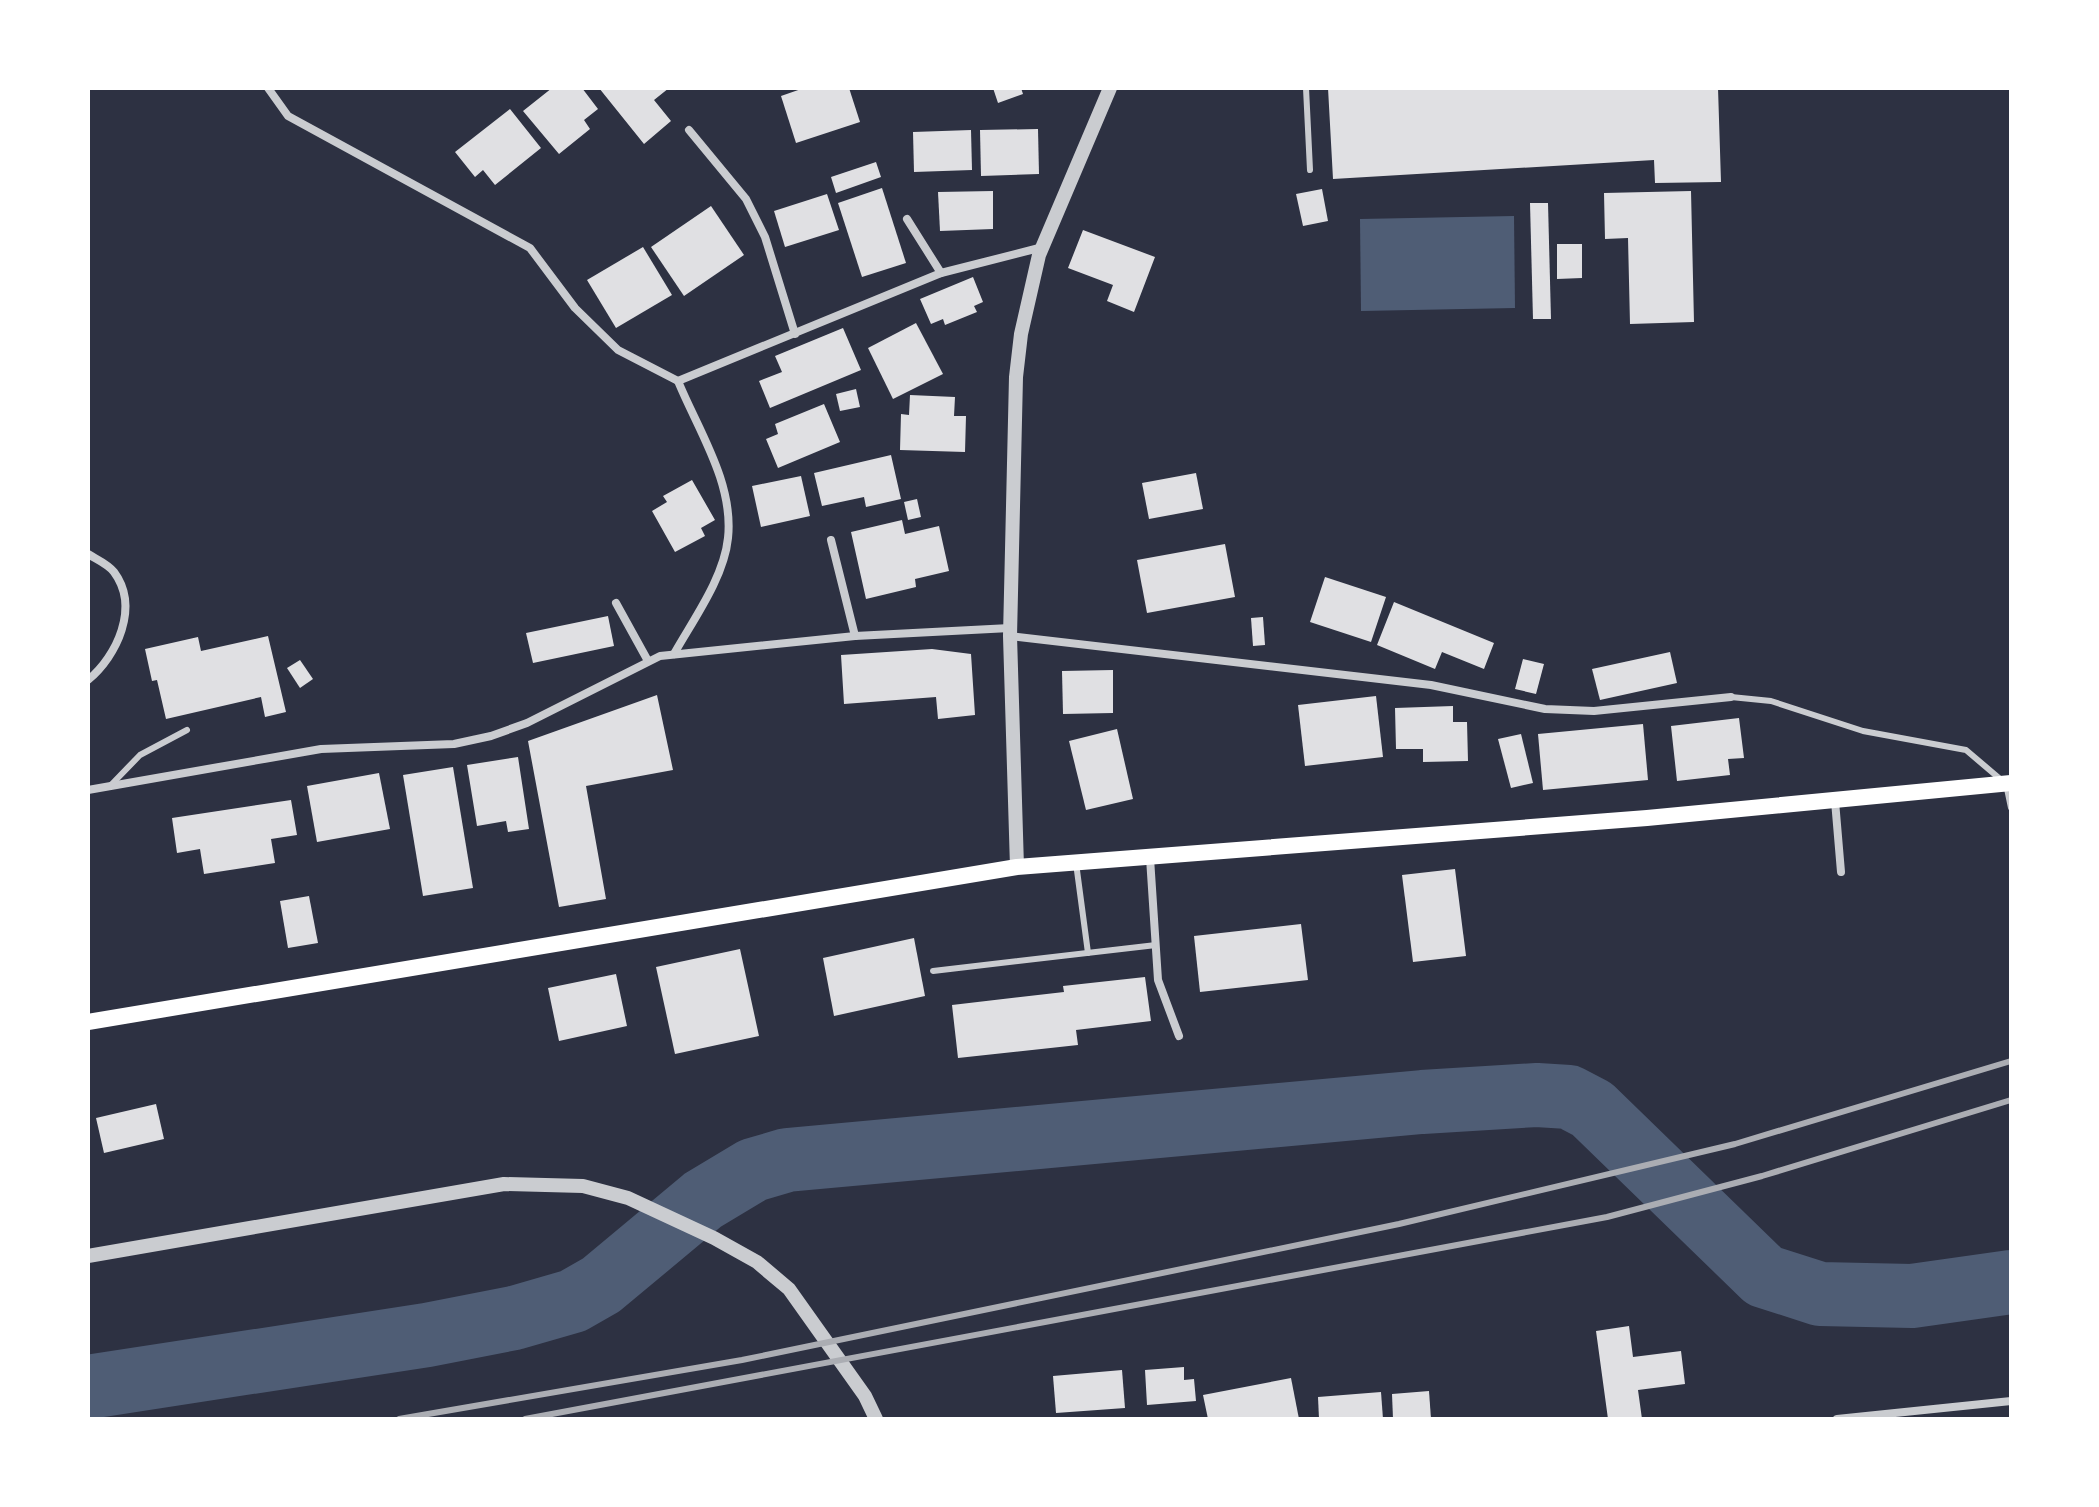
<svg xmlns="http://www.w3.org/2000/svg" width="2099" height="1507" font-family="'DejaVu Sans',sans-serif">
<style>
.water{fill:#4f5d75}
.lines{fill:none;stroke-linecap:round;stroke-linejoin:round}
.river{stroke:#4f5d75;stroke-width:64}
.building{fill:#e0e0e3}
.service{stroke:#caccd0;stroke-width:6}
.minor{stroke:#caccd0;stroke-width:8}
.tertiary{stroke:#caccd0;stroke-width:14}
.secondary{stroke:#fff;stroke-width:16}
.rail{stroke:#abadb3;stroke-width:6}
</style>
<rect width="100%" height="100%" fill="#2d3142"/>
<!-- water -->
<path class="water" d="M1514,216l1,92 -154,3 -1,-92z"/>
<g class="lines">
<!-- river -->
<path class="river" d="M88,1387l339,-52 87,-17 59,-17 28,-16 102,-85 50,-30 34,-10 635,-58 115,-7 32,2 23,12 172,167 56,18 92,2 99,-14"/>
</g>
<!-- building -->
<g class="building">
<path d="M552,88h30l16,21 -14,11 6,9 -31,25 -36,-43z"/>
<path d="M599,88h70l-15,12 17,21 -27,23z"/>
<path d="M804,88h45l11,34 -64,21 -15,-47z"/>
<path d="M993,88h28l2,6 -25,9z"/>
<path d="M1328,88h390l3,94 -66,1 -1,-23 -321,19z"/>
<path d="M510,109l31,39 -46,37 -12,-15 -8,7 -20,-25z"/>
<path d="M1038,129l1,45 -58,2 -1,-46z"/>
<path d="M971,130l1,40 -58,2 -1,-40z"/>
<path d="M876,162l5,15 -45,16 -5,-16z"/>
<path d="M882,188l24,75 -44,14 -24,-74z"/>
<path d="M1322,189l6,32 -25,5 -7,-32z"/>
<path d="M993,191v38l-53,2 -2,-39z"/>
<path d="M1691,191l3,131 -64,2 -2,-86 -23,1 -1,-46z"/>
<path d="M827,194l12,36 -54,17 -11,-36z"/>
<path d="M1530,203h18l3,116h-18z"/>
<path d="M711,206l33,49 -60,41 -33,-49z"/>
<path d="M1083,230l72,27 -21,55 -27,-11 6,-16 -45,-17z"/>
<path d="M1557,244h25v34l-25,1z"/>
<path d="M643,247l29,48 -56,33 -29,-48z"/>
<path d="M973,277l10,25 -9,4 3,6 -32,13 -2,-6 -12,5 -11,-25z"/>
<path d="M916,323l27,51 -50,25 -25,-51z"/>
<path d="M843,328l18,42 -91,38 -11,-27 23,-9 -7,-16z"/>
<path d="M856,389l4,18 -20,4 -4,-17z"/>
<path d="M910,395l45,2 -1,19h12l-1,36 -65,-2 1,-36 8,1z"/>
<path d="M824,404l16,38 -62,26 -12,-29 12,-5 -3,-10z"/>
<path d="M891,455l10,44 -35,8 -2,-10 -42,9 -8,-33z"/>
<path d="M1196,473l7,36 -54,10 -7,-36z"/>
<path d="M801,476l9,40 -49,11 -9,-41z"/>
<path d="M692,480l23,40 -14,8 4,8 -30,16 -23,-41 15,-9 -4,-6z"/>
<path d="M917,499l4,18 -13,3 -4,-18z"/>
<path d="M902,520l3,14 34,-8 10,45 -34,8 1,8 -50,12 -15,-67z"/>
<path d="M1225,544l10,53 -88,16 -10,-53z"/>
<path d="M1325,577l61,20 -15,45 -61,-20z"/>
<path d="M1394,602l100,41 -10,26 -42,-17 -7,17 -58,-24z"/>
<path d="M608,616l6,30 -81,17 -7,-30z"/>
<path d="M1263,617l2,28 -12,1 -2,-28z"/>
<path d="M268,636l18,76 -21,5 -4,-20 -95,22 -9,-39 -5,1 -7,-32 53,-12 3,14z"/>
<path d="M932,649l39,5 4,61 -37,4 -2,-22 -92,7 -3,-49z"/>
<path d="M1670,652l7,31 -77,17 -8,-31z"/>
<path d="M1523,659l21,5 -8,30 -21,-5z"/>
<path d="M300,660l13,19 -13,9 -13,-20z"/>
<path d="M1113,670v43l-50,1 -1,-43z"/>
<path d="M657,695l16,75 -87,16 20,113 -47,8 -31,-166z"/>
<path d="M1376,696l7,61 -78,9 -7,-61z"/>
<path d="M1453,706v16h14l1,39 -45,1v-13h-27l-1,-41z"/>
<path d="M1739,718l5,40 -16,1 2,16 -53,6 -6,-55z"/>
<path d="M1643,724l5,56 -105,10 -5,-56z"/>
<path d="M1117,729l16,70 -47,11 -17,-69z"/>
<path d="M1521,734l12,49 -22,5 -13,-49z"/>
<path d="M518,757l11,72 -21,3 -2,-11 -29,5 -10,-61z"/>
<path d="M453,767l20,121 -50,8 -20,-121z"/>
<path d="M379,773l11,56 -73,13 -10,-56z"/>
<path d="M291,800l6,35 -26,4 4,24 -71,11 -4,-25 -23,4 -5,-35z"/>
<path d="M1455,869l11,87 -53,6 -11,-87z"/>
<path d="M309,896l9,47 -30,5 -8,-47z"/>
<path d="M1301,924l7,56 -108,12 -6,-56z"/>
<path d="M914,938l11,58 -91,20 -11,-58z"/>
<path d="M740,949l19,87 -84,18 -19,-87z"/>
<path d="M616,974l11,52 -68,15 -11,-53z"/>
<path d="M1145,977l6,44 -75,9 2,15 -120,13 -6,-53 112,-13 -1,-6z"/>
<path d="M156,1104l8,35 -60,14 -8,-35z"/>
<path d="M1629,1326l4,31 48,-6 4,33 -47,6 4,29h-34l-12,-88z"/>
<path d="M1184,1367v13l10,-1 2,22 -49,4 -2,-35z"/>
<path d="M1122,1370l3,38 -69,5 -3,-37z"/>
<path d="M1291,1378l8,41h-91l-5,-24z"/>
<path d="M1429,1391l2,28h-38l-1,-25z"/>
<path d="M1381,1392l2,27h-64l-1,-22z"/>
</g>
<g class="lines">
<!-- service -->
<g class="service">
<path d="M1306,88l4,82"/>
<path d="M1731,697l40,4 92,30 103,19 40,34 5,24"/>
<path d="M111,785l29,-30 47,-25"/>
<path d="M1076,863l12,90"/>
<path d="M933,971l223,-26"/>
</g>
<!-- minor -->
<g class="minor">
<path d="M268,88l20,28 242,132 45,60 43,42 60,31"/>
<path d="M689,130l57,69 19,38 30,97"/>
<path d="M907,219l34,54"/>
<path d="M831,540l24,96"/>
<path d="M88,554c8,5 20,10 26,18 26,35 3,84 -26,108"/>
<path d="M616,603l32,58"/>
<path d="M1010,636l421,49 114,24 49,2 137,-14"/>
<path d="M674,654c19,-34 50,-76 54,-116 6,-55 -30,-108 -50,-157l263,-108 102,-26"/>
<path d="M88,790l233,-41 133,-5 37,-8 36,-13 133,-67 195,-20 155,-8"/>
<path d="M1835,801l6,71"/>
<path d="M1150,858l8,122 21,56"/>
<path d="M1837,1419l174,-18"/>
</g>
<!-- tertiary -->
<g class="tertiary">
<path d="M1017,867l-7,-231 6,-259 5,-43 18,-79 71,-167"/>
<path d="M88,1256l416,-72 79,2 45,12 86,40 43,24 32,27 76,107 11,23"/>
</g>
<!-- secondary -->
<path class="secondary" d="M88,1022l929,-155 630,-49 364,-35"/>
<!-- rail -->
<g class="rail">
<path d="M399,1419l343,-59 657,-136 336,-80 276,-83"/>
<path d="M525,1419l1082,-202 155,-41 249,-76"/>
</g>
</g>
<!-- border -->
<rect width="2099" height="1507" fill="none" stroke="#ffffff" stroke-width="180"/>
</svg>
